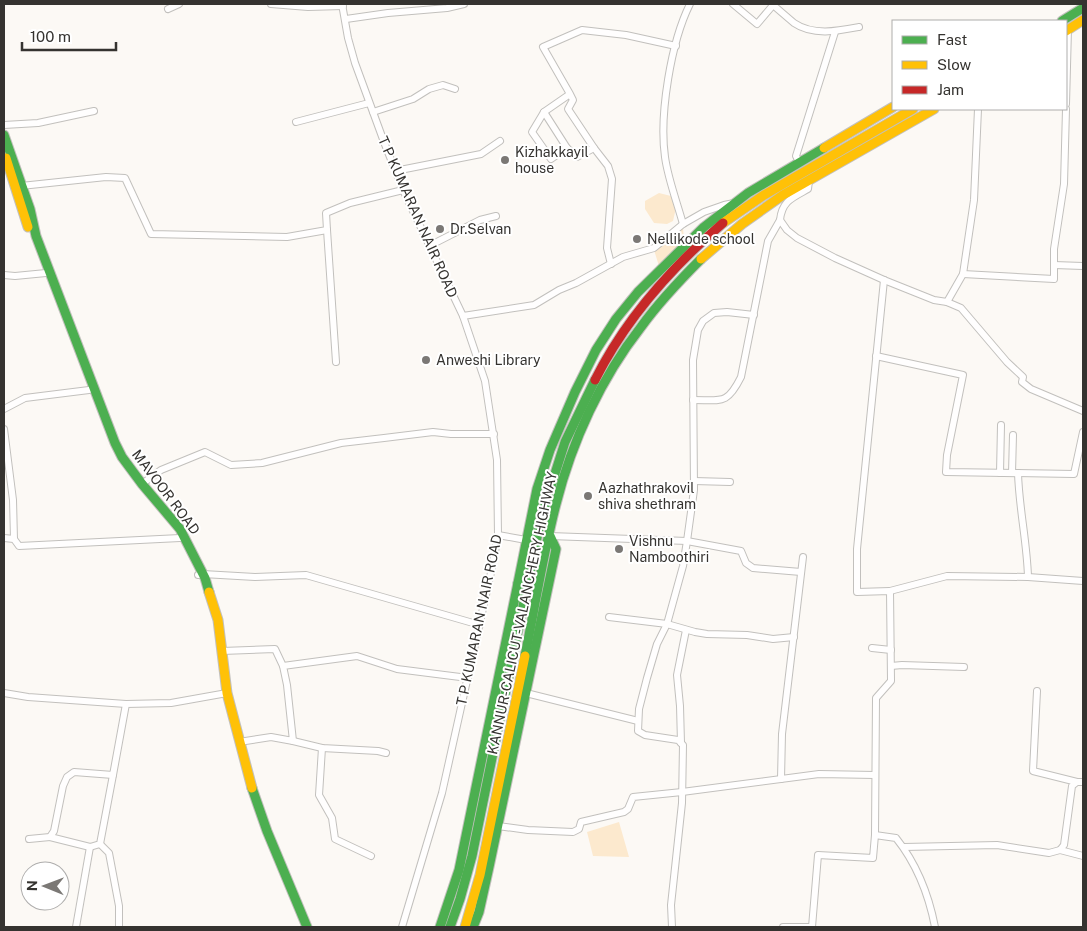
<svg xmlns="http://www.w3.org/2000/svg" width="1087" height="931" font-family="'Public Sans',sans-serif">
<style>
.green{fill:#fce9ce}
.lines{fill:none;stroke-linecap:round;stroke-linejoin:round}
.street-casing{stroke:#c2c0bd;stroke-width:8}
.fast-casing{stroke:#c2c0bd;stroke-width:11}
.slow-casing{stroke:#c2c0bd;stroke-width:11}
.jam-casing{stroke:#c2c0bd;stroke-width:11}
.street{stroke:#fffefe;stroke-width:6}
.fast{stroke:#4caf50;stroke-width:9}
.slow{stroke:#ffc107;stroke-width:9}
.jam{stroke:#c62828;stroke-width:9}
.poi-dot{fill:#7b7875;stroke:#fff;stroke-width:2}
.labels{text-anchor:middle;stroke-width:4;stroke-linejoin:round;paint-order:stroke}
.poi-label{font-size:14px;fill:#353330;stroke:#fff;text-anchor:start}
.street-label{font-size:14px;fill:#353330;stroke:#fff}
</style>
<rect width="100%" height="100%" fill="#fcf9f5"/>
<!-- green -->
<g class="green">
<path d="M659,193l12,3 5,12 -3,13 -6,3 -13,-1 -9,-14v-8z"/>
<path d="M683,228l2,22 -26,16 -5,-16z"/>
<path d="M619,822l10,35 -36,-1 -6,-24z"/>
</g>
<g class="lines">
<!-- street casing -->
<g class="street-casing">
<g id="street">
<path d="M271,4l37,3 35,-1"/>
<path d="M342,4l6,34 7,25 29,79 19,48 60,126 22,65 12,79 1,75 -6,33 -50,225 -40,134"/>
<path d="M733,4l24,20 17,-20"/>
<path d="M773,5c7,6 14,12 21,18 19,13 44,8 65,4"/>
<path d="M168,9l11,-5"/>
<path d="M346,19l42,-6 59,-5 17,-4"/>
<path d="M570,94l3,6 -5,9 26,39 -17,9 -10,-9 -16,11 -19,-27 12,-20 26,-18 -27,-47 39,-17 44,5 50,11"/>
<path d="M1066,104l2,-75"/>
<path d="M373,112l40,-13 16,-10 14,-4 12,4"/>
<path d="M544,112l23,36"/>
<path d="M296,122l73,-19"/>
<path d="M4,125l34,-2 56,-12"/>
<path d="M594,148l14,18 4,13 -5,69 4,16"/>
<path d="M799,162l-3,-6 39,-124"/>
<path d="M395,171l86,-17 19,-13"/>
<path d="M809,181l-1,8c-16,9 -26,12 -28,31l7,10 10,8 38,20 49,22 50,20 13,2 14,6 46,54 16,15 -1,5 9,7 52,22"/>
<path d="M21,186l85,-9 19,1 26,56 136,3 40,-7 -1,-17 24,-10 53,-13"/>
<path d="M683,224c-6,-22 -15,-45 -18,-67 -6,-42 6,-115 25,-153"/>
<path d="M327,230l9,132"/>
<path d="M429,246l51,-26 16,-4"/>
<path d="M1054,265l29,1"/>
<path d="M963,274l91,5v-30l10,-65 2,-75"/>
<path d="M4,275l11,1 31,-3"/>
<path d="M947,302l16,-28 11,-74 4,-91"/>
<path d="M463,316l71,-11 25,-15 17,-7 47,-26 31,-9 29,-24 21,-12 20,-7 10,-2"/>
<path d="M876,356l87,19 -16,80 -1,17 128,2 9,-42"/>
<path d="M693,400c29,0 34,5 48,-23l27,-136 12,-21"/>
<path d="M4,409l21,-11 64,-8"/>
<path d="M4,429l9,71 1,39"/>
<path d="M1000,473l1,-48"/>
<path d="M1012,473l1,-38"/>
<path d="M1018,473c1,35 9,69 10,104"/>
<path d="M694,481l36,1"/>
<path d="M142,484l19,-14 44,-18 26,13 31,-2 79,-20 43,-5 49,-6 18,2h43"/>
<path d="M498,535l28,5"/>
<path d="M550,536l137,5 54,10 5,12 7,5 48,4"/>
<path d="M4,538l10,1 5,7 161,-8"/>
<path d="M198,575l5,-1 52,3 51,-2 174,50"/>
<path d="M890,591l57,-15 81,1 55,4"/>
<path d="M609,617l58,7 28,8 12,2 40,1 26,4 21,-2"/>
<path d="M872,648l19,2"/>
<path d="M222,651l53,-2 8,17 74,-10 40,13 71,9"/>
<path d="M891,666l11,-1 62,2"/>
<path d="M1037,691l-4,80 44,11"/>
<path d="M4,693l24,4 98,7"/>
<path d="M530,694l108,27"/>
<path d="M293,741l29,7 56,3 8,2"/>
<path d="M239,742l32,-5 22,4 -6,-56 -4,-19"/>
<path d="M681,743l-1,-37 -3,-31 9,-45"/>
<path d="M322,748l-3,47 13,23 3,21 36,17"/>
<path d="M781,779l1,-45 21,-177"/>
<path d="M498,826l30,4 45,2 6,-3 2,-7 43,-10 4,-3 5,-12 49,-5 137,-18 56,1"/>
<path d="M875,835l1,-137 15,-17 -1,-90 -33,1v-43l27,-269"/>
<path d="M50,837l40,10 10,-3 13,-69"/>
<path d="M29,839l21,-2 4,-6 9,-45 4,-9 7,-5 39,3 13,-71 45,-1 56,-10"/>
<path d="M100,844l9,9 10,53v21"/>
<path d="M904,847l93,-2 52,8 11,-3 4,-5 8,-59 5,-4h6"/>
<path d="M1060,850l23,6"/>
<path d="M76,927l14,-80"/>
<path d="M672,927l-1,-22 11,-102 1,-58 -5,-5 -33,-5 -7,-4 1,-22 8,-31 10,-34 10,-20 16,-58 4,-25 7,-51 -1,-130 5,-30 5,-9 11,-8 13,-1 27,3"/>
<path d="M783,927h29l6,-72 55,3 2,-23 21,3c20,25 33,58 39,89"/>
</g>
</g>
<!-- fast casing -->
<g class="fast-casing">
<g id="fast">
<path d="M1062,21l21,-13"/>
<path d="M4,135l26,74 6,27 79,207 7,14 20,27 38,45 25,49 4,14"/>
<path d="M518,583l19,-94 13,-39 25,-58 21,-42 20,-31 22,-27 66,-65 44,-34 76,-45"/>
<path d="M525,656c10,-50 18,-102 31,-152 16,-63 45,-126 85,-177 18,-25 39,-47 60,-68"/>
<path d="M252,788l15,43 40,96"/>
<path d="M440,927l19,-57 59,-287 5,-4"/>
<path d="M450,927l10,-28 12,-43 69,-338 24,-76 30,-62"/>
<path d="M473,927l6,-15 10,-45 67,-318 -6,-13"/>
</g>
</g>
<!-- slow casing -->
<g class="slow-casing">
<g id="slow">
<path d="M1066,31l17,-11"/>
<path d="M824,148l69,-41"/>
<path d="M6,158l22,69"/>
<path d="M723,223l41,-28 149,-86"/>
<path d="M701,259l41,-35 41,-29 151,-86"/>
<path d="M209,592l9,28 9,73 25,95"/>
<path d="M465,927l15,-52 45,-219"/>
</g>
</g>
<!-- jam casing -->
<g class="jam-casing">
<path id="jam" d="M595,380c30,-60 78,-114 128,-157"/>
</g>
<!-- street -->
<use href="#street" class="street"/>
<!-- fast -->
<use href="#fast" class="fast"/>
<!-- slow -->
<use href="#slow" class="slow"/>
<!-- jam -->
<use href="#jam" class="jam"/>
</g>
<!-- markers -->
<g class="poi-dot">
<circle cx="505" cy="160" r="5"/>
<circle cx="440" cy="229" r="5"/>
<circle cx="637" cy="239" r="5"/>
<circle cx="426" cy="360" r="5"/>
<circle cx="588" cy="496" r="5"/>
<circle cx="619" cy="549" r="5"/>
</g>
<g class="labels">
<!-- poi labels -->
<g class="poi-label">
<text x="515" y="157">Kizhakkayil<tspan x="515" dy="16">house</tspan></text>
<text x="450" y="234">Dr.Selvan</text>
<text x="647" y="244">Nellikode school</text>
<text x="436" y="365">Anweshi Library</text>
<text x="598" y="493">Aazhathrakovil<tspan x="598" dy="16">shiva shethram</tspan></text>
<text x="629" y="546">Vishnu<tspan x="629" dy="16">Namboothiri</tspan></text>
</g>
<!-- street labels -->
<g class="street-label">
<text transform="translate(418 217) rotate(66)" y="5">T P KUMARAN NAIR ROAD</text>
<text transform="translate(166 492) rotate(53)" y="5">MAVOOR ROAD</text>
<text transform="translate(522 613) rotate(-78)" y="5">KANNUR-CALICUT-VALANCHERY HIGHWAY</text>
<text transform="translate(479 620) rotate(-78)" y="5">T P KUMARAN NAIR ROAD</text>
</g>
</g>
<!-- border -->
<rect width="1087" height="931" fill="none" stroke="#353330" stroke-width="10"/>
<!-- legend -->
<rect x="892" y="20" width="175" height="90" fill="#ffffff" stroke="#aeadac"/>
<rect x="902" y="36" width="25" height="8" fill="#4caf50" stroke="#aeadac"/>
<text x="937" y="45" font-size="15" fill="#353330">Fast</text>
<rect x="902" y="61" width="25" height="8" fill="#ffc107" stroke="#aeadac"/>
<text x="937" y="70" font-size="15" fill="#353330">Slow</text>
<rect x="902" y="86" width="25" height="8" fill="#c62828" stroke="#aeadac"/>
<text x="937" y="95" font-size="15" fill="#353330">Jam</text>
<!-- north arrow -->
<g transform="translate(45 886) rotate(271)"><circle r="24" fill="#ffffff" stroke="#aeadac"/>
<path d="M0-4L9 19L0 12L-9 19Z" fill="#7b7875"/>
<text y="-8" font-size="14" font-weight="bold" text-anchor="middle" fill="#353330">N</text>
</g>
<!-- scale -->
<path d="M22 42v8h94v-8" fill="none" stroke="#353330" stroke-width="2.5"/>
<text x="30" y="42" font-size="15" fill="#353330" stroke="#ffffff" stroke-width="4" paint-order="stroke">100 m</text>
</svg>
